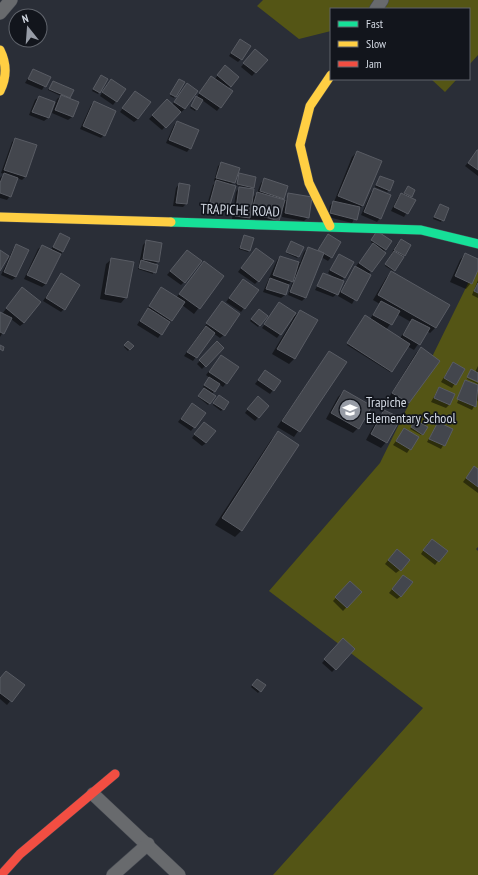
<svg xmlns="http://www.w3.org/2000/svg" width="478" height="875" font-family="'PT Sans Narrow',sans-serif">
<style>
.green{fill:#545515}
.shadow{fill:#0007;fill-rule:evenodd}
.building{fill:#43464d;stroke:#595c64}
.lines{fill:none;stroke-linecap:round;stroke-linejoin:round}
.street-casing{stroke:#464a52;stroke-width:14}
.fast-casing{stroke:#464a52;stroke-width:10}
.slow-casing{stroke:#464a52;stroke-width:10}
.jam-casing{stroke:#464a52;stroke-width:10}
.street{stroke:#686a6d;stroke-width:13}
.fast{stroke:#16e098;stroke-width:9}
.slow{stroke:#ffcf43;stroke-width:9}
.jam{stroke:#f24e42;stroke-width:9}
.labels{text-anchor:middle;stroke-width:3.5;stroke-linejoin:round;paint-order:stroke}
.street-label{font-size:14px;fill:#d2d8e2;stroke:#12151c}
.poi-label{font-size:14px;fill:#d2d8e2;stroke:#12151c;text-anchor:start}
</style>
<rect width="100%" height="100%" fill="#2a2e37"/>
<!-- green -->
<g class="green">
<path d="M263,0h215v55l-9,10v-56h-138v22l-32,8 -42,-33z"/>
<path d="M431,79h26l-12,13z"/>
<path d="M478,263v284l-2,2 2,2v324h-205l150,-167 -154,-117 111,-128z"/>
</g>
<!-- shadow -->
<g class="shadow">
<path d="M240,40l1,19 -3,3 -9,-6z"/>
<path d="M252,54l14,6 -14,16 -11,-9z"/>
<path d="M33,70l16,8 -7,12 -17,-7z"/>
<path d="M222,70l16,8 -10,11 -8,18 -3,4 -15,-11 -7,11 -5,-3 17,-27 4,-3 3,2z"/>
<path d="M101,76l-1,16 -2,2 -6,-3z"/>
<path d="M178,81l-3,15 -1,2 -4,-2z"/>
<path d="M53,82l17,15 -2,2 10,4 -6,14 -4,3 -16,-7 5,-14 4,-3 -13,-6z"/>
<path d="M108,83l17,6 -12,16 -13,-9z"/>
<path d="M187,84l10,7 -12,18 -4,3 -1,-1 -18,19 -13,-11 18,-19 5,5z"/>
<path d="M135,92l3,27 -4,3 -14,-10z"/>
<path d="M39,97l15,6 -6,15 -4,3 -15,-6 6,-15z"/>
<path d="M94,102l10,33 -3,3 -21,-9 11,-24z"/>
<path d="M177,122l13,26 -3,4 -21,-9 8,-18z"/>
<path d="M15,139l10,38 -3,3 -5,-2 -7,18 -3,4 -7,-2v-20l4,-4 -3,-1 11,-31z"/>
<path d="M357,152l24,10 -19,44 -4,5 -6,12 -24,-6 2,-12 4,-3 18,-45z"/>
<path d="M478,152v24l-13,-10z"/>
<path d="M221,163l17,5 -4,15 -3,1 -2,23 -4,4 -18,-6 6,-20 3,-3 -2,-1 4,-15z"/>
<path d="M239,174l14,13 -3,3 1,9 6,-6 4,-10 3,-3 19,18 -2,2 4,1 4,-7 19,23 -4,4 -22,-4 1,-10h-1l-4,13 -46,-1 4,-27 3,-4 9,2 1,-2 -13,-3z"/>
<path d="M380,177l9,13 -2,2 -12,-5z"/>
<path d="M179,184l7,20 -3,3 -10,-1 3,-18z"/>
<path d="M375,189l5,29 -3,4 -16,-7 10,-23z"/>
<path d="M406,189l5,7 -2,2 5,2 -10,17 -13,-6 7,-14 3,-3 2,1z"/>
<path d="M440,205l8,4 -7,13 -8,-3z"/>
<path d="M376,234l10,15 -3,3 2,1 -17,22 -16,29 -14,-8 14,-25 22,-27 -3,-2z"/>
<path d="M59,235l10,3 -23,46 -4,3 -18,-8 14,-30 4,-3 9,4z"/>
<path d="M328,235l3,22 -3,4 -7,-4 -15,40 -4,4 -14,-6 5,-15 -5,5 -3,10 -4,3 -18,-6 14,-32 3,-3 20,6 4,-11 4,-4 8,4z"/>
<path d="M243,238l10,1 -5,13 -9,-3z"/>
<path d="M401,240l3,15 -11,16 -8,-5 11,-21z"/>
<path d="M147,241l11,20 -4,4 -1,9 -15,-5 5,-24z"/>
<path d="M290,244l12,4 -5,10 -11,-5z"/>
<path d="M17,245l11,6 -12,26 -4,3 -11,-5 12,-26z"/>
<path d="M187,251l-3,31 -3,3 -14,-10z"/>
<path d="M253,252l5,29 -3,3 -17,-12z"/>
<path d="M465,254l13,6v8l-7,15 -5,6 -16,-7 10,-22z"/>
<path d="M339,255l6,22 -4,4 -4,13 -4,3 -18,-7 9,-16 7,3 1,-1 -4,-3z"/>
<path d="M112,259l14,38 -5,6 -21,-4 6,-35z"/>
<path d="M204,262l19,14 -29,38 -12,-9 -24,33 -21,-13 24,-37 15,10z"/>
<path d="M391,272l45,55 -6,6 -3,-2 -13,19 -7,-4 -17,26 -43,-27 17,-27 6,1 10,-15 -7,-4 13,-22zM397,314l14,8 -11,16 -14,-8z"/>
<path d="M61,275l3,34 -3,3 -18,-11z"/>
<path d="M243,280l1,28 -3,4 -15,-10z"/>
<path d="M478,280v18l-6,-3z"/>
<path d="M19,292l5,31 -4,3 -9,-7 -11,18v-24l2,1z"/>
<path d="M222,302l2,33 -4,3 -7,-5 -20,28 -9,-5z"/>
<path d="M279,303l13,15 8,-7 16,10 -22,38 -5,5 -17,-10 21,-35 -2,-1 -14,20 -15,-10z"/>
<path d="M259,310l8,6 -9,11 -8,-6z"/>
<path d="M128,342l4,4 -4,5 -4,-4z"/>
<path d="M217,343l6,5 -21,21 -5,-5z"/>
<path d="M421,348l17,13 -36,47 -14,-9 28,-46z"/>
<path d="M329,352l16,10 -51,75 -17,-10z"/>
<path d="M221,356l17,11 -15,20 -4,-3 -7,10 3,3 -7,8 -10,-8 7,-9 -2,-1 7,-9 -4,-3z"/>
<path d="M453,363l11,6 -12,19 -11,-6z"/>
<path d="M478,366v15l-3,-9z"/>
<path d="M265,371l8,19 -3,4 -15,-10z"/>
<path d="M467,378l11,5v1l-11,-5z"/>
<path d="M466,381l12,5v14l-6,10 -15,-7 8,-19h-2z"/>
<path d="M439,388l10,17 -3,3 -15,-6z"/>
<path d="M344,391l14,37 -5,5 -27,-14 12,-22z"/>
<path d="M217,398l6,11 -2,2 -8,-6z"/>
<path d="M254,401l14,5 -13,15 -10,-8z"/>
<path d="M192,404l13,9 -14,18 -13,-9z"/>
<path d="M385,411l1,31 -5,6 -15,-8 13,-24z"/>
<path d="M414,422l8,12 -1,1 -11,-6z"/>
<path d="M438,423l14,7 -11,19 -14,-7z"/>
<path d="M200,427l6,16 -4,3 -10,-8z"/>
<path d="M405,429l13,8 -11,16 -14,-8z"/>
<path d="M278,433l-36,97 -7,7 -20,-12 56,-85z"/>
<path d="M478,470v23l-15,-11 8,-11z"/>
<path d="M428,543l10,18 -3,4 -14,-11z"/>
<path d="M393,554l7,16 -4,3 -11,-9z"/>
<path d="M400,579l1,17 -4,3 -8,-6z"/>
<path d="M350,582l11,10 -18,19 -10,-10z"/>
<path d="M343,640l11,9 -22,23 -10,-9z"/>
<path d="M0,679l23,6 -16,20 -7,-6z"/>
<path d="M256,681l8,4 -6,8 -7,-6z"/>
</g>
<!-- building -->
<g class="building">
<path d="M240,39l11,7 -9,14 -11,-7z"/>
<path d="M255,49l13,11 -12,13 -13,-10z"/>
<path d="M225,65l14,12 -8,10 -14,-12z"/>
<path d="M33,69l18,8 -5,10 -18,-8z"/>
<path d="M101,75l7,4 -8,14 -7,-4z"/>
<path d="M211,76l22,15 -12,17 -22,-15z"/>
<path d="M111,79l15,10 -9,13 -15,-10z"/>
<path d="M179,79l6,3 -9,15 -6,-3z"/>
<path d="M53,81l21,9 -4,8 -21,-9z"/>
<path d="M187,83l11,8 -13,18 -11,-7z"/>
<path d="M135,91l16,11 -13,17 -16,-11z"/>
<path d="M61,95l18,7 -6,15 -18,-7z"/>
<path d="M39,96l16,6 -6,16 -17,-6z"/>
<path d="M196,96l7,4 -6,10 -6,-4z"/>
<path d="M167,99l14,13 -15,16 -14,-13z"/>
<path d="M94,101l22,10 -11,25 -22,-10z"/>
<path d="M177,121l22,9 -8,19 -22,-9z"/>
<path d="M15,138l22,7 -11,32 -22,-7z"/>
<path d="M477,150h1v20l-10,-7z"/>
<path d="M357,151l25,10 -19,45 -25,-10z"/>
<path d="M221,162l19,6 -5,15 -19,-5z"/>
<path d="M4,173l14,5 -7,19 -11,-4v-10z"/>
<path d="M239,173l17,4 -2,11 -17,-4z"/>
<path d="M380,176l14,5 -4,10 -14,-6z"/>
<path d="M264,178l24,8 -4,13 -24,-8z"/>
<path d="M216,180l20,6 -7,22 -19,-6z"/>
<path d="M179,183l11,2 -3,19 -11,-1z"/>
<path d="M408,186l7,4 -3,7 -8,-4z"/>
<path d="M239,187l15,2 -4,29 -15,-2z"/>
<path d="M374,188l17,7 -10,24 -17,-7z"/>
<path d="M257,192l28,8 -6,21 -28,-8z"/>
<path d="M288,193l24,4 -3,21 -24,-5z"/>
<path d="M401,193l15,7 -8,14 -14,-7z"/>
<path d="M333,201l27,6 -3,13 -27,-7z"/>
<path d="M440,204l9,4 -5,13 -10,-4z"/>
<path d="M377,231l15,10 -6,9 -15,-10z"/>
<path d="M60,233l10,5 -7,14 -10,-5z"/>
<path d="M328,234l13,8 -9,16 -14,-8z"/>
<path d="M244,235l10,3 -4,13 -10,-3z"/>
<path d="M401,239l10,6 -6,11 -11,-6z"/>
<path d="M146,240l16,3 -3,19 -16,-3z"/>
<path d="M291,241l13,6 -5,10 -13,-5z"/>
<path d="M373,243l13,10 -14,19 -13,-9z"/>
<path d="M16,244l13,6 -13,27 -12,-5z"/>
<path d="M42,245l19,9 -15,30 -19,-9z"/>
<path d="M308,247l16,6 -18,45 -16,-6z"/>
<path d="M256,248l18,13 -15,21 -18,-14z"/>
<path d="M0,250l9,6 -9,15z"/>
<path d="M187,250l15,11 -17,22 -15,-12z"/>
<path d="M394,251l10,6 -9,14 -10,-7z"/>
<path d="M465,253l13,6v11l-6,14 -17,-8z"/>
<path d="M339,254l15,8 -9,16 -15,-8z"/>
<path d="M280,256l19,6 -6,20 -20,-7z"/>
<path d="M111,258l23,4 -7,36 -22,-4z"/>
<path d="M141,260l17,5 -2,8 -17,-5z"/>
<path d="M204,261l20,15 -24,33 -21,-15z"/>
<path d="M355,266l16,9 -14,26 -16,-9z"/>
<path d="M391,271l59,34 -14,23 -58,-33z"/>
<path d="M61,273l19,12 -15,25 -19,-12z"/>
<path d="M323,273l21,8 -6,14 -21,-9z"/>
<path d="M270,278l19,7 -3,10 -20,-6z"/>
<path d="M243,279l16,11 -14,19 -16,-11z"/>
<path d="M478,283v10l-4,-2z"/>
<path d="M22,287l19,15 -17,21 -18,-15z"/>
<path d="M161,287l24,15 -13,19 -23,-15z"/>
<path d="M222,301l18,13 -15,22 -19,-13z"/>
<path d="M381,301l19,10 -8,14 -19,-10z"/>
<path d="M279,302l17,11 -15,22 -17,-11z"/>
<path d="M148,308l22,14 -8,13 -22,-14z"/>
<path d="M259,309l9,7 -8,10 -9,-7z"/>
<path d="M300,310l18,10 -23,39 -18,-10z"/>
<path d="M0,312l12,6 -8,16 -4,-2z"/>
<path d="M365,315l45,29 -18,28 -45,-29z"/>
<path d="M412,319l18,9 -10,17 -17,-10z"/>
<path d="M206,326l9,7 -18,25 -10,-6z"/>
<path d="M128,341l6,5 -4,4 -6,-5z"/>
<path d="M217,341l7,7 -18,19 -7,-7z"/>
<path d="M0,345l4,2 -1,4 -3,-2z"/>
<path d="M421,347l19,14 -31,42 -17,-10z"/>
<path d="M329,351l18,11 -47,70 -18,-11z"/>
<path d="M221,355l18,12 -12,17 -18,-12z"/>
<path d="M453,362l12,7 -9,16 -12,-7z"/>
<path d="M471,369l7,4v9l-11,-5z"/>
<path d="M265,370l16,11 -7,10 -16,-11z"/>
<path d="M209,377l11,7 -5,8 -11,-7z"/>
<path d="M465,380l13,5 -2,22 -19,-8z"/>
<path d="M439,387l16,7 -5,11 -16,-7z"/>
<path d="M204,388l12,8 -6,8 -12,-8z"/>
<path d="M344,390l28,16 -13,23 -28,-16z"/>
<path d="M219,395l10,7 -5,8 -11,-7z"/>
<path d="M258,396l11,10 -10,12 -12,-9z"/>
<path d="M192,403l14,10 -11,15 -14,-9z"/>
<path d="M384,410l17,8 -14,25 -16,-9z"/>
<path d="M415,420l13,7 -5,8 -12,-8z"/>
<path d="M204,422l12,9 -10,12 -12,-9z"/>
<path d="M438,422l15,7 -8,17 -16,-7z"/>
<path d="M404,428l15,9 -8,13 -15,-9z"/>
<path d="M278,431l21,14 -57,86 -20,-13z"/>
<path d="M474,466l4,3v18l-12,-9z"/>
<path d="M432,539l16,12 -9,11 -16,-12z"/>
<path d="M397,549l13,11 -9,11 -13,-11z"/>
<path d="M403,575l10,7 -12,15 -9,-8z"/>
<path d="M350,581l12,11 -15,16 -12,-11z"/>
<path d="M343,638l12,11 -19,21 -12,-11z"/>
<path d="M6,671l19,14 -13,17 -12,-9v-15z"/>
<path d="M257,679l9,6 -5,7 -9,-7z"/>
</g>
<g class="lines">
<!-- street casing -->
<g class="street-casing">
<g id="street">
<path d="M376,9l6,-9"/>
<path d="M0,13l11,-13"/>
<path d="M93,794l86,81"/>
<path d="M113,875l35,-31"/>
</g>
</g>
<!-- fast casing -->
<g class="fast-casing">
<path id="fast" d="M171,222l250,8 57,14"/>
</g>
<!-- slow casing -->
<g class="slow-casing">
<g id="slow">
<path d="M0,50c7,14 7,27 0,41"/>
<path d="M0,217l171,5"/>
<path d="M330,226l-21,-43 -9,-38 10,-39 21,-31"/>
</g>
</g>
<!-- jam casing -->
<g class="jam-casing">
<path id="jam" d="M1,875l19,-21 95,-80"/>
</g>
<!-- street -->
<use href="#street" class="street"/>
<!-- fast -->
<use href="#fast" class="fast"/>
<!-- slow -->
<use href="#slow" class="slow"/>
<!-- jam -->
<use href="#jam" class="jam"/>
</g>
<!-- icons -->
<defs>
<g id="school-disc" transform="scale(1.15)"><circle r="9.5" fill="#979ca6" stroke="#12151c"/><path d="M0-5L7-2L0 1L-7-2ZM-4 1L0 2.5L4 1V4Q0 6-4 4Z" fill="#fff"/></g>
</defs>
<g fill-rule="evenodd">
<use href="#school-disc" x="350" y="410"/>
</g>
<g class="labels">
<!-- street labels -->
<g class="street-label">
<text transform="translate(240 210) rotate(2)" y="5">TRAPICHE ROAD</text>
</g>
<!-- poi labels -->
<g class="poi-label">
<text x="366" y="407">Trapiche<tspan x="366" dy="16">Elementary School</tspan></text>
</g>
</g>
<!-- legend -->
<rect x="330" y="8" width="140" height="72" fill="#12151c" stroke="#5f636b"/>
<rect x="338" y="21" width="20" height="6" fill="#16e098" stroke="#5f636b"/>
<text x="366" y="28" font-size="12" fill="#d2d8e2">Fast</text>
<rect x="338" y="41" width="20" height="6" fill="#ffcf43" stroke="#5f636b"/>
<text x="366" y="48" font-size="12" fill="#d2d8e2">Slow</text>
<rect x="338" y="61" width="20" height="6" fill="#f24e42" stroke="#5f636b"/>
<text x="366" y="68" font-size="12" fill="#d2d8e2">Jam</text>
<!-- north arrow -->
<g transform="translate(28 28) rotate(343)"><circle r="19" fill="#12151c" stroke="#5f636b"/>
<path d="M0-3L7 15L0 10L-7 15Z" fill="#979ca6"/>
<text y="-6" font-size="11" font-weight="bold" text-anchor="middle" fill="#d2d8e2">N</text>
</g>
</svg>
